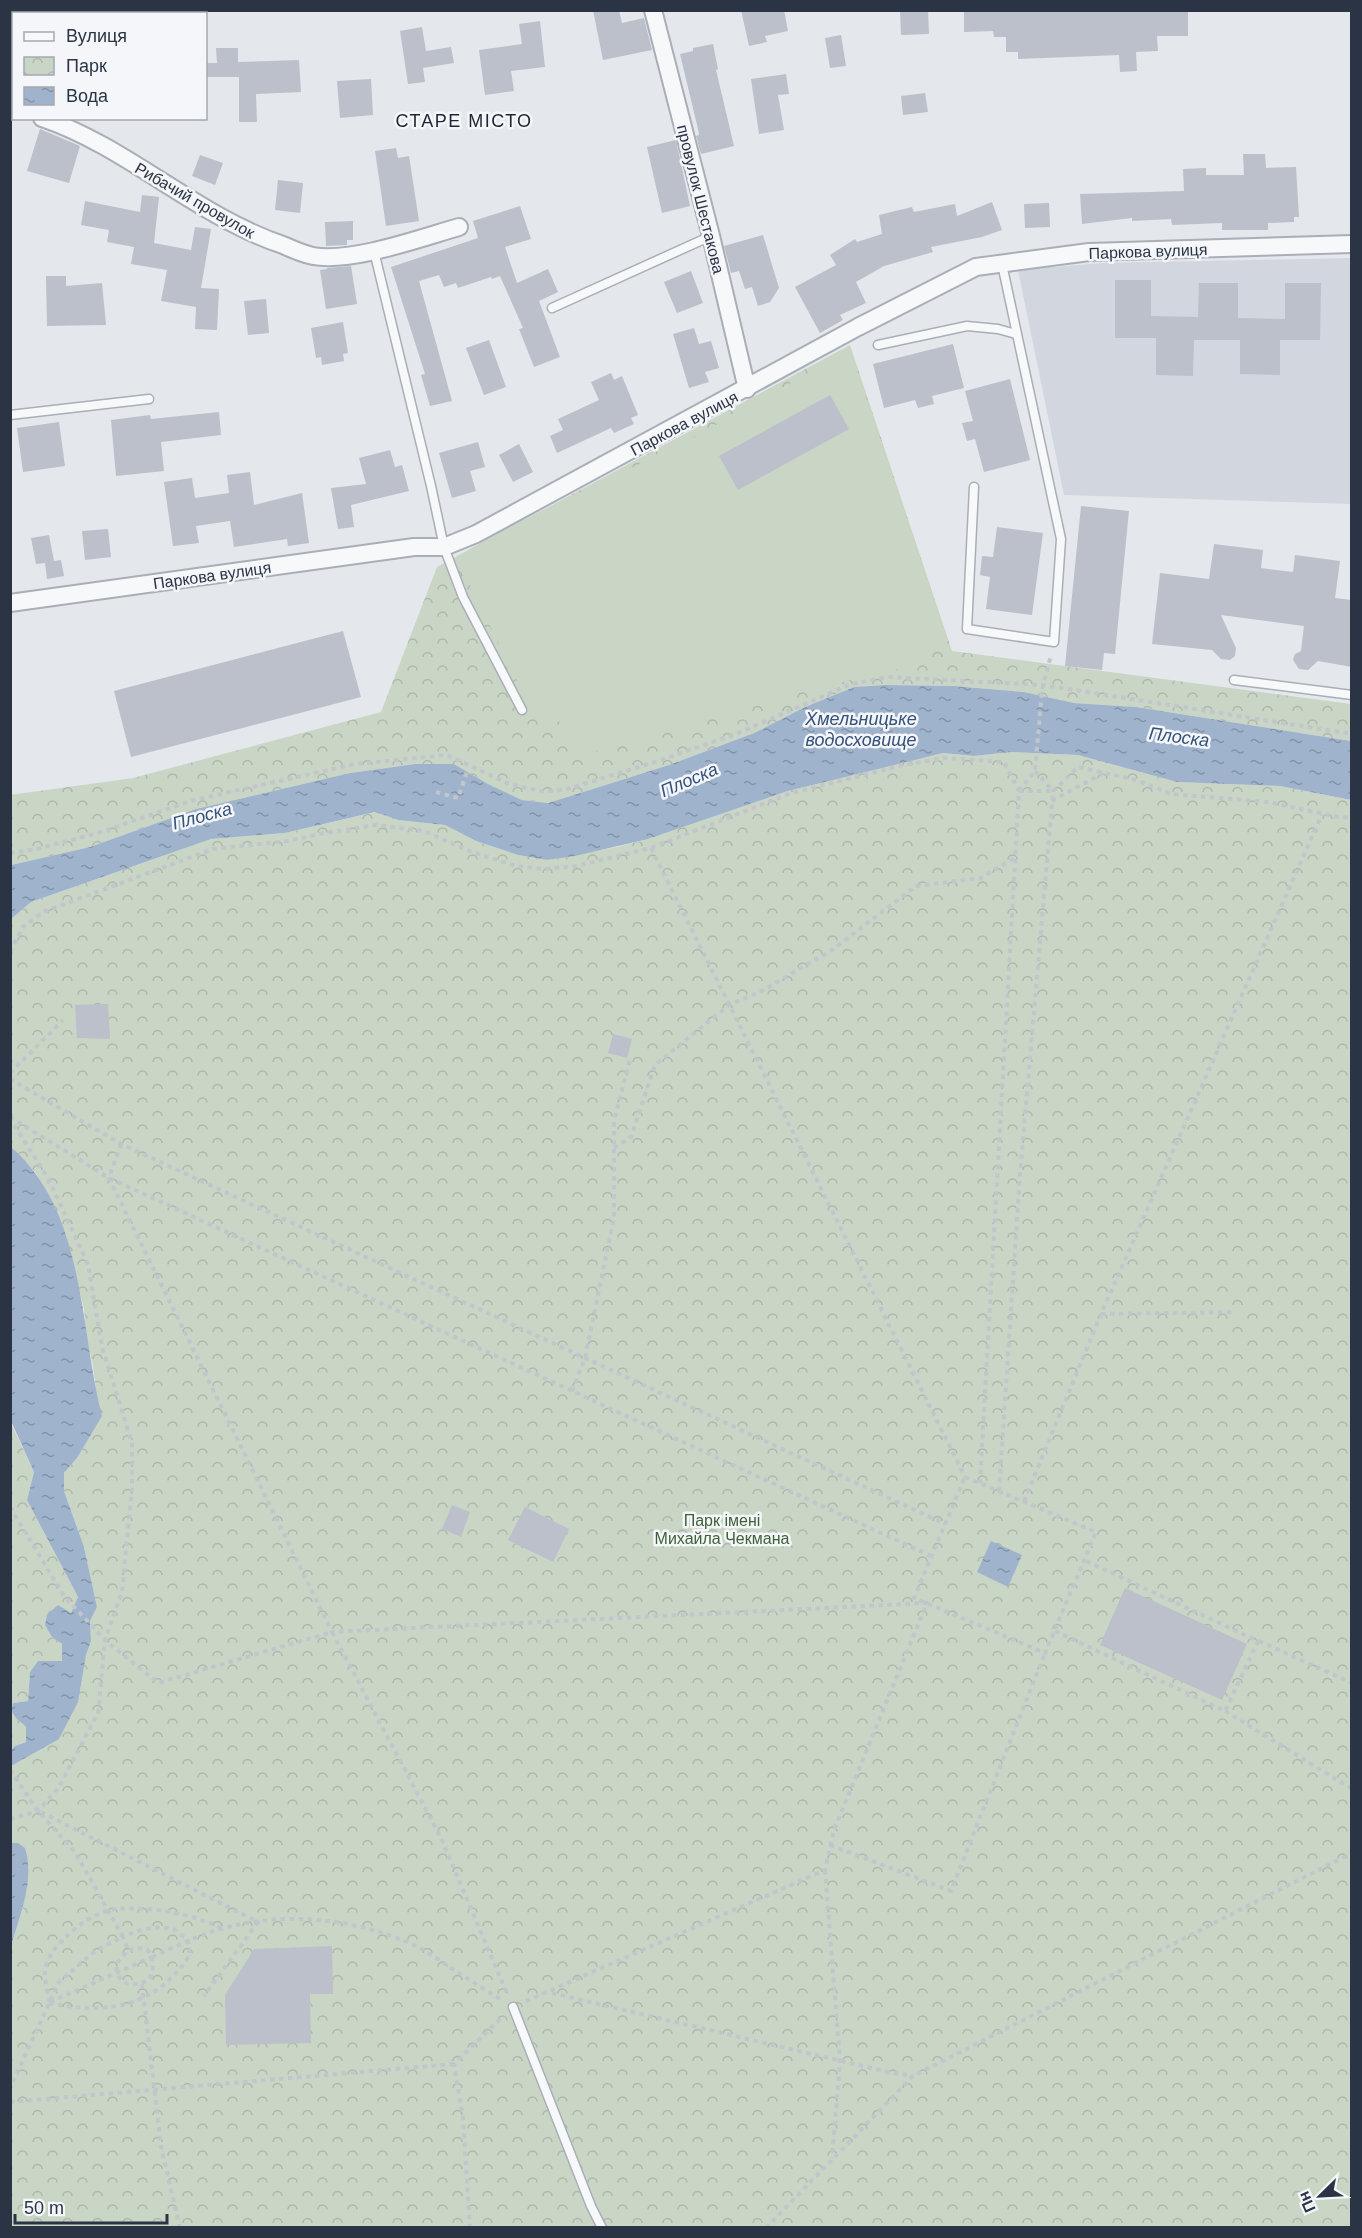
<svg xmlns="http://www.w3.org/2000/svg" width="1362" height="2238" font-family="Helvetica,sans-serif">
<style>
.built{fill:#d2d6de}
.park{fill:url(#park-crowns)}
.pitch{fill:#c9d6c5}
.water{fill:url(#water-ripples)}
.building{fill:#bbc0ca}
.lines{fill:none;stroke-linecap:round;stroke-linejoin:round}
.service-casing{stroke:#a9aeb7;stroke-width:11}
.minor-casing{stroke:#a9aeb7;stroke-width:20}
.path{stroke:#c2c5cb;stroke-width:4;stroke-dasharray:4.5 4.5;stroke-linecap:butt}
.service{stroke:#f7f8fa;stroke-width:8}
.minor{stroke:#f7f8fa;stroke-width:16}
.path-bridge{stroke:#c2c5cb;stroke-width:4;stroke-dasharray:4.5 4.5;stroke-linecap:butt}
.labels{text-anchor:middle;stroke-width:5;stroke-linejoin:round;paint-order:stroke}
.street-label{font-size:16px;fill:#2b3445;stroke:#f4f6f9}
.park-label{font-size:16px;fill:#3f6138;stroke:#f4f6f9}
.neighbourhood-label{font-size:18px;letter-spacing:1.5px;fill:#1d2536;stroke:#f4f6f9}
.water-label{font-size:18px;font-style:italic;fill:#34527a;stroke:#f4f6f9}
</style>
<defs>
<pattern id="park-crowns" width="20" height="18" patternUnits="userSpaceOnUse" patternTransform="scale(1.5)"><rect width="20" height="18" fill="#c9d6c5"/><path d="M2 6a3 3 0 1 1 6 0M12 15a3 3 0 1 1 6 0" fill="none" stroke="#adb8ab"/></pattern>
<pattern id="water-ripples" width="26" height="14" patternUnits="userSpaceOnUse" patternTransform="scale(1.5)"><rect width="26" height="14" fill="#9fb4cc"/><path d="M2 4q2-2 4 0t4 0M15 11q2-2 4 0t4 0" fill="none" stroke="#8293a7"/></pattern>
</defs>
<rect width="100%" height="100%" fill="#e4e7ec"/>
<!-- built -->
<path class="built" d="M1351,258v246l-287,-9 -46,-225 85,-7z"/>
<!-- park -->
<g class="park">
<path d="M850,345l102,306 399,53v37l-215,-34 -62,-4 -50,-11 -70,-6 -69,-1 -31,2 -49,20 -51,26 -85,32 -121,38 -26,-3 -34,-16 -34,-20h-39l-65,9 -154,36 -106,38 -79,18 -1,-70 123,-17 248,-66 56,-145z"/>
<path d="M1011,752l67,3 99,27 103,4 71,14v1427h-1340v-280l12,-40 -5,-64h-7v-77l10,-8 12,-4 53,-99 5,-14 -1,-20 7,-14 -13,-60 -20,-56v-18l13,-15 15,-26 4,-41 -3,-25 -7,-30 -2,-27 -18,-74 -13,-32 -17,-30 -25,-26v-228l20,-17 180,-63 74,-6 91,-21 22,8 47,5 31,16 42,14 29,5 70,-13 31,-8 140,-48 114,-29 41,-9 31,3z"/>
<path d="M10,1421l24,51 -7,28 51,97 -7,16 -19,24 10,7v17h-24l-8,11 -2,29 -15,2v12l13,12v15l-11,4 -4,4z"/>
</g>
<!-- pitch -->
<path class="pitch" d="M850,350l98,290 -49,29 -82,19 -237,68 -19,-35 -22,4 -83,-168 54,-31 172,-82z"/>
<!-- water -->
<g class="water">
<path d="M885,685l69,1 70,6 50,11 62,4 215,34v59l-71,-14 -103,-4 -99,-27 -67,-3 -37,4 -31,-3 -155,38 -140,48 -73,17 -28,4 -29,-5 -42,-14 -31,-16 -47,-5 -23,-8 -90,21 -74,6 -180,63 -20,17v-54l79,-18 106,-38 154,-36 65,-9h39l34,20 34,16 26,3 121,-38 85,-32 51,-26 49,-20z"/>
<path d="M11,1147c75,65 68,180 91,269l-25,42 -13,15v18l20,56 13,60 -7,14 1,20 -5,14 -8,47 -19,37 -48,27v-16l4,-4 11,-4v-15c-8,-8 -17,-11 -13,-24l15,-2 2,-29 8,-11h24v-17l-10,-7 -7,-12 2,-10 11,-10 13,8 7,-16 -51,-97 7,-28 -23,-51z"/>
<path d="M991,1541l31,14 -14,32 -31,-15z"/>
<path d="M11,1843h7l7,5c10,32 -5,67 -14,99z"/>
</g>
<!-- building -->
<g class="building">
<path d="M593,10h26l3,13 22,-5 8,32 -49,10z"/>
<path d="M741,10h43l4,21 -23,5 2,6 -18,4z"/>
<path d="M900,10h28l1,24 -28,1z"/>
<path d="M964,10h224v26h-31l1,15 -22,1 1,19 -17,1 -1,-17 -101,4v-7h-12v-15h-12l-1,-6 -29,1z"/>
<path d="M540,21l5,46 -34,4 3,20 -29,4 -6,-45 43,-6 -3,-20z"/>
<path d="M422,27l4,24 25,-4 3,16 -31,5 2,14 -17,2 -8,-53z"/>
<path d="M841,35l5,31 -16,2 -5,-30z"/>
<path d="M713,44l5,25 -2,1 18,76 -33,8 -5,-18 3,-1 -1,-6 -18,-75 13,-3v-3z"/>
<path d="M216,48h22v14l61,-2 2,32 -45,2 1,28h-18v-45h-33v-14h11z"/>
<path d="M786,74l3,20 -11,1 6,35 -25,4 -8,-55z"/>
<path d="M371,79l2,36 -33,3 -3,-37z"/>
<path d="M925,93l3,19 -25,3 -2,-19z"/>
<path d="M40,129l40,17 -11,37 -42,-12z"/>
<path d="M676,140l14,66 -28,7 -15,-66z"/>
<path d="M396,148l2,10 11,-2 10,65 -33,5 -11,-75z"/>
<path d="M1243,154h22l1,14 30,-1 3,50h-5v5l-26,1v7h-46v-7l-50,2 -1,-6 -39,2v-3l-50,6 -2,-30 104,-3 -1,-22 23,-1v7h38z"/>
<path d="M200,155l23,8 -8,22 -23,-9z"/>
<path d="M278,180l25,3 -3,30 -25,-3z"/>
<path d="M142,195l17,2 -5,46 37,7 4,-23 16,2 -10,59 18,1 -2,41 -22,-1 1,-22 -35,-6 6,-31 -36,-6 3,-17 -27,-5 2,-12 -28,-5 4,-24 55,11z"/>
<path d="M992,202l10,28 -20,7 -51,10 2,5 -49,14 -28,16 10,21 -26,12 3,5 -23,13 -25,-46 41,-22 -6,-10 25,-16 2,3 25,-8 -3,-19 33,-8 2,5 41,-8 2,12z"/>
<path d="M1049,203l1,24 -25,1 -1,-24z"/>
<path d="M520,206l11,33 -26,8 12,36 31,-14 10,23 -19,9 21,56 -26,10 -15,-38 4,-1 -23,-52 -8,3 -1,-2 -33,11 -2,-5 -12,4 -5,-12 -20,6 33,120 -22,5 -9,-31 4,-1 -34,-107 87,-29 -5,-17z"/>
<path d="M353,221v19h-6v5l-21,1 -1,-24z"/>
<path d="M763,235l16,53 -9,14 -12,4 -6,-19 -7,2 -6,-18 -8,2 -7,-27z"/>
<path d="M351,266l6,38 -31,5 -6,-39 7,-1v-1z"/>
<path d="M691,271l12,32 -26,10 -13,-31z"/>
<path d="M46,276h20v10l36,-3 4,42 -59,1z"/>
<path d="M1115,280h36v36l47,1 1,-34h39v35l47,1v-36h36l-1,57h-40v35l-40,-1v-34h-46l-1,36 -37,-1v-37h-41z"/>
<path d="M266,299l3,34 -21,2 -4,-34z"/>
<path d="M343,322l5,31 -5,1 1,7 -22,4 -1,-8 -5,1 -5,-30z"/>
<path d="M694,328l5,16 12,-3 8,27 -14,4 4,10 -20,6 -16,-54z"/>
<path d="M489,340l17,47 -22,8 -18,-47z"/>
<path d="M953,344l11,44 -32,8 2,8 -16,4 -3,-8 -31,8 -11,-44z"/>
<path d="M611,373l3,7 8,-4 16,39 -7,3 3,6 -20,9 -3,-5 -54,25 -7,-17 13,-6 -5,-11 41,-19 -8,-18z"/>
<path d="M1010,379l20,81 -46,12 -9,-33 -8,2 -5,-18 11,-2 -8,-30z"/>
<path d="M830,395l19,34 -111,61 -19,-34z"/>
<path d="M219,412l2,23 -60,7 3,29 -48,5 -5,-56 39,-5 1,4z"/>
<path d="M59,422l6,44 -42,6 -6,-44z"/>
<path d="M478,442l7,25 -15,4 6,20 -24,7 -13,-45z"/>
<path d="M519,444l14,28 -20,10 -14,-27z"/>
<path d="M390,450l5,17 7,-2 7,26 -58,14 3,22 -16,2 -7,-41 35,-4 -7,-26z"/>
<path d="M250,472l4,33 48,-12 7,50 -21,3 -1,-7 -53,8 -4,-26 -34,5 3,17 -26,3 -9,-64 28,-4 3,20 34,-5 -2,-18z"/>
<path d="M1081,506l48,5 -14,143 -11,-1 -2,17 -37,-4z"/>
<path d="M997,527l46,6 -11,82 -46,-6 4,-32 -10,-2 2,-19 11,1z"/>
<path d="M108,529l3,28 -26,3 -3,-29z"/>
<path d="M49,535l5,26 7,-1 3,16 -17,3 -2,-16 -9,1 -5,-26z"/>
<path d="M1214,544l49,6 -2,18 32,4 2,-17 45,6 -5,37 17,2v67l-34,-6 -10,9 -9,-1 -6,-9 2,-6 6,-3 3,-25 -83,-11 15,33 -1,8 -5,4 -9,-1 -9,-9 -60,-6 8,-71 49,6z"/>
<path d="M343,631l18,66 -230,60 -17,-66z"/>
<path d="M108,1004l2,35 -33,-1 -2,-33z"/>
<path d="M613,1034l19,5 -5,19 -19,-5z"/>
<path d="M452,1505l18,7 -9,25 -19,-8z"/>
<path d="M525,1507l44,22 -16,33 -45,-22z"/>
<path d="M1125,1588l122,56 -25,56 -122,-55z"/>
<path d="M332,1946l1,48h-23l1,49 -85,2 -1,-50 29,-46z"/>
</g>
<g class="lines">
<!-- service casing -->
<g class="service-casing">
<g id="service">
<path d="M374,251l57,235 13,61 19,50 59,113"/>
<path d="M552,308l159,-72"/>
<path d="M878,345l89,-19 31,3 18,5"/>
<path d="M10,415l139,-16"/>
<path d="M974,487l-7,142 87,13 7,-103 -59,-275"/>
<path d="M1234,680l118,15"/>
<path d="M513,2007l78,199 11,22"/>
</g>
</g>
<!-- minor casing -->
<g class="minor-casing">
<g id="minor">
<path d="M653,10l58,226 36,153"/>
<path d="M135,14l53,-4"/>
<path d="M10,20h4"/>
<path d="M10,108l4,1"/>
<path d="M42,118c86,29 154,98 241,127 9,4 20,9 30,11 39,7 107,-18 146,-29"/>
<path d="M10,603l404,-56h30l32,-13 382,-207 118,-60 113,-15 263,-8"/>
</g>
</g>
<!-- path -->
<g class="path">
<path d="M1035,771l17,19"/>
<path d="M1019,791l16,-20 7,-81 9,-35"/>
<path d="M1019,791h34"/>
<path d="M436,792l22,6 9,-26"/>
<path d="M1052,801l51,-28"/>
<path d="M651,848l314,629"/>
<path d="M10,853l27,-4 61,-16 96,-33 161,-36 92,-9 62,29 36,8 23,-3 90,-28 78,-27 115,-50 37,-7 155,8 309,49"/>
<path d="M10,952l13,-25 20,-15 170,-63 75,-8 36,-8 52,-8 48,6 48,21 44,14 28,3 32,-3 75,-18 140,-55 113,-28 40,-7 60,4 15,29 -39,692"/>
<path d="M10,1073l53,-53"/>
<path d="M10,1079l111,65 824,380"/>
<path d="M10,1117l99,61 822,378"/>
<path d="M121,1144l-12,34 223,454 595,-29 -93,227 -9,40 -301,132"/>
<path d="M614,1148l17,-11 24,-72 74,-60 31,-13 72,-42 84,-64 65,-8 33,-20"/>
<path d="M1101,1314l135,-2"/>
<path d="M572,1391l13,-33 29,-141v-96l16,-62"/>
<path d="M965,1477l131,55 -51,121 -131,-55z"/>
<path d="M999,1491l21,-316 33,-384 25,-24 58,13 35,14 97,8 71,15 13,1"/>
<path d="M1024,1501l77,-187 221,-500"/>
<path d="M10,1507l54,89 41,44 53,43 174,-51 109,206 67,158"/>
<path d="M1055,1631l170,80 33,-70 -174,-81"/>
<path d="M1259,1641l93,42"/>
<path d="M1225,1711l127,78"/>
<path d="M10,1770l28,41 37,41 48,85 -27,13 -37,32 -49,106"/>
<path d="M41,1812l217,110 -54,74"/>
<path d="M10,1819l28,-8 21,-24 39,-74 7,-73 17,-48 10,-104v-45l-30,-96 -14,-83 -40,-86 -36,-56"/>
<path d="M830,1845l121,46 94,-238"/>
<path d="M825,1870l15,191 -8,97"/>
<path d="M138,1948l9,1c7,10 7,18 3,30 -17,9 -33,8 -34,-15l12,-14z"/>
<path d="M152,1957c23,-10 45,-21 68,-28 63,-18 133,-11 192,15 11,5 22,13 32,19 19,13 38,25 58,37"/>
<path d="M142,1984l19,162 19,82"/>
<path d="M552,1993l336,79 25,4"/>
<path d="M49,2002c-1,-10 -5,-22 -4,-32 2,-13 13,-26 22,-34 11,-11 27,-22 43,-26 31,-6 83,4 111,18"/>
<path d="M50,2002l66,-29"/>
<path d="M49,2003c58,12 106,5 141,-48l-2,-14c-5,-4 -10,-11 -16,-12 -16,-4 -35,1 -49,8l5,13"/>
<path d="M10,2102l444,-38"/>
<path d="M470,2228l-7,-110 -9,-54 49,-48"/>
<path d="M766,2228l147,-152 439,-223"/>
</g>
<!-- service -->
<use href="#service" class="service"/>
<!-- minor -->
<use href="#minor" class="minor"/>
<!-- path-bridge -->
<path class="path-bridge" d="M116,1973l36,-16"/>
</g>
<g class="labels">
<!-- street labels -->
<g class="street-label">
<text transform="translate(701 199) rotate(76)" y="6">провулок Шестакова</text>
<text transform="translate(195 200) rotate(30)" y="6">Рибачий провулок</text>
<text transform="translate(1148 251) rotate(-2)" y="6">Паркова вулиця</text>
<text transform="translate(684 423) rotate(-28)" y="6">Паркова вулиця</text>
<text transform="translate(212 575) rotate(-8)" y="6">Паркова вулиця</text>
</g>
<!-- park labels -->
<g class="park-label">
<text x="722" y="1526">Парк імені<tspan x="722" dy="18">Михайла Чекмана</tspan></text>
</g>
<!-- neighbourhood labels -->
<g class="neighbourhood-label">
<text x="464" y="127">СТАРЕ МІСТО</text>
</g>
<!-- water labels -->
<g class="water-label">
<text x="861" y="725">Хмельницьке<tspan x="861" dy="21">водосховище</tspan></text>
<text transform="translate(1179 737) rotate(7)" y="6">Плоска</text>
<text transform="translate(689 780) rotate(-23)" y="6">Плоска</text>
<text transform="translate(202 816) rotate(-15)" y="6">Плоска</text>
</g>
</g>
<!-- border -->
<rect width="1362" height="2238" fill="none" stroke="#2b3445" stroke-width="24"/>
<!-- legend -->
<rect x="12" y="12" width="195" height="108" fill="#f4f6f9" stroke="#a4a8b1" stroke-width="1.5"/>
<rect x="24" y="32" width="30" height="9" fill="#f7f8fa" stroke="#a4a8b1" stroke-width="1.5"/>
<text x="66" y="42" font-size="18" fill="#2b3445">Вулиця</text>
<rect x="24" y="57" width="30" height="18" fill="url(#park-crowns)" stroke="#a4a8b1" stroke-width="1.5"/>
<text x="66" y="72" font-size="18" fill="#2b3445">Парк</text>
<rect x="24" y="87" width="30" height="18" fill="url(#water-ripples)" stroke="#a4a8b1" stroke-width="1.5"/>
<text x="66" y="102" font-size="18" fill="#2b3445">Вода</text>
<!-- north arrow -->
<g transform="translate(1320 2196) rotate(246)" stroke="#f4f6f9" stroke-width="4.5" paint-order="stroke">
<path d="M0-4.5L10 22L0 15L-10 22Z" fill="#2b3445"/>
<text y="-9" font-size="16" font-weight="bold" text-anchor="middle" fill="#2b3445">Пн</text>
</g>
<!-- scale -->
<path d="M15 2214v9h152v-9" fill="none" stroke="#2b3445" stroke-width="3"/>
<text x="24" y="2214" font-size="18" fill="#2b3445" stroke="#f4f6f9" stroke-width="4.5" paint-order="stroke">50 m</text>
</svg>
